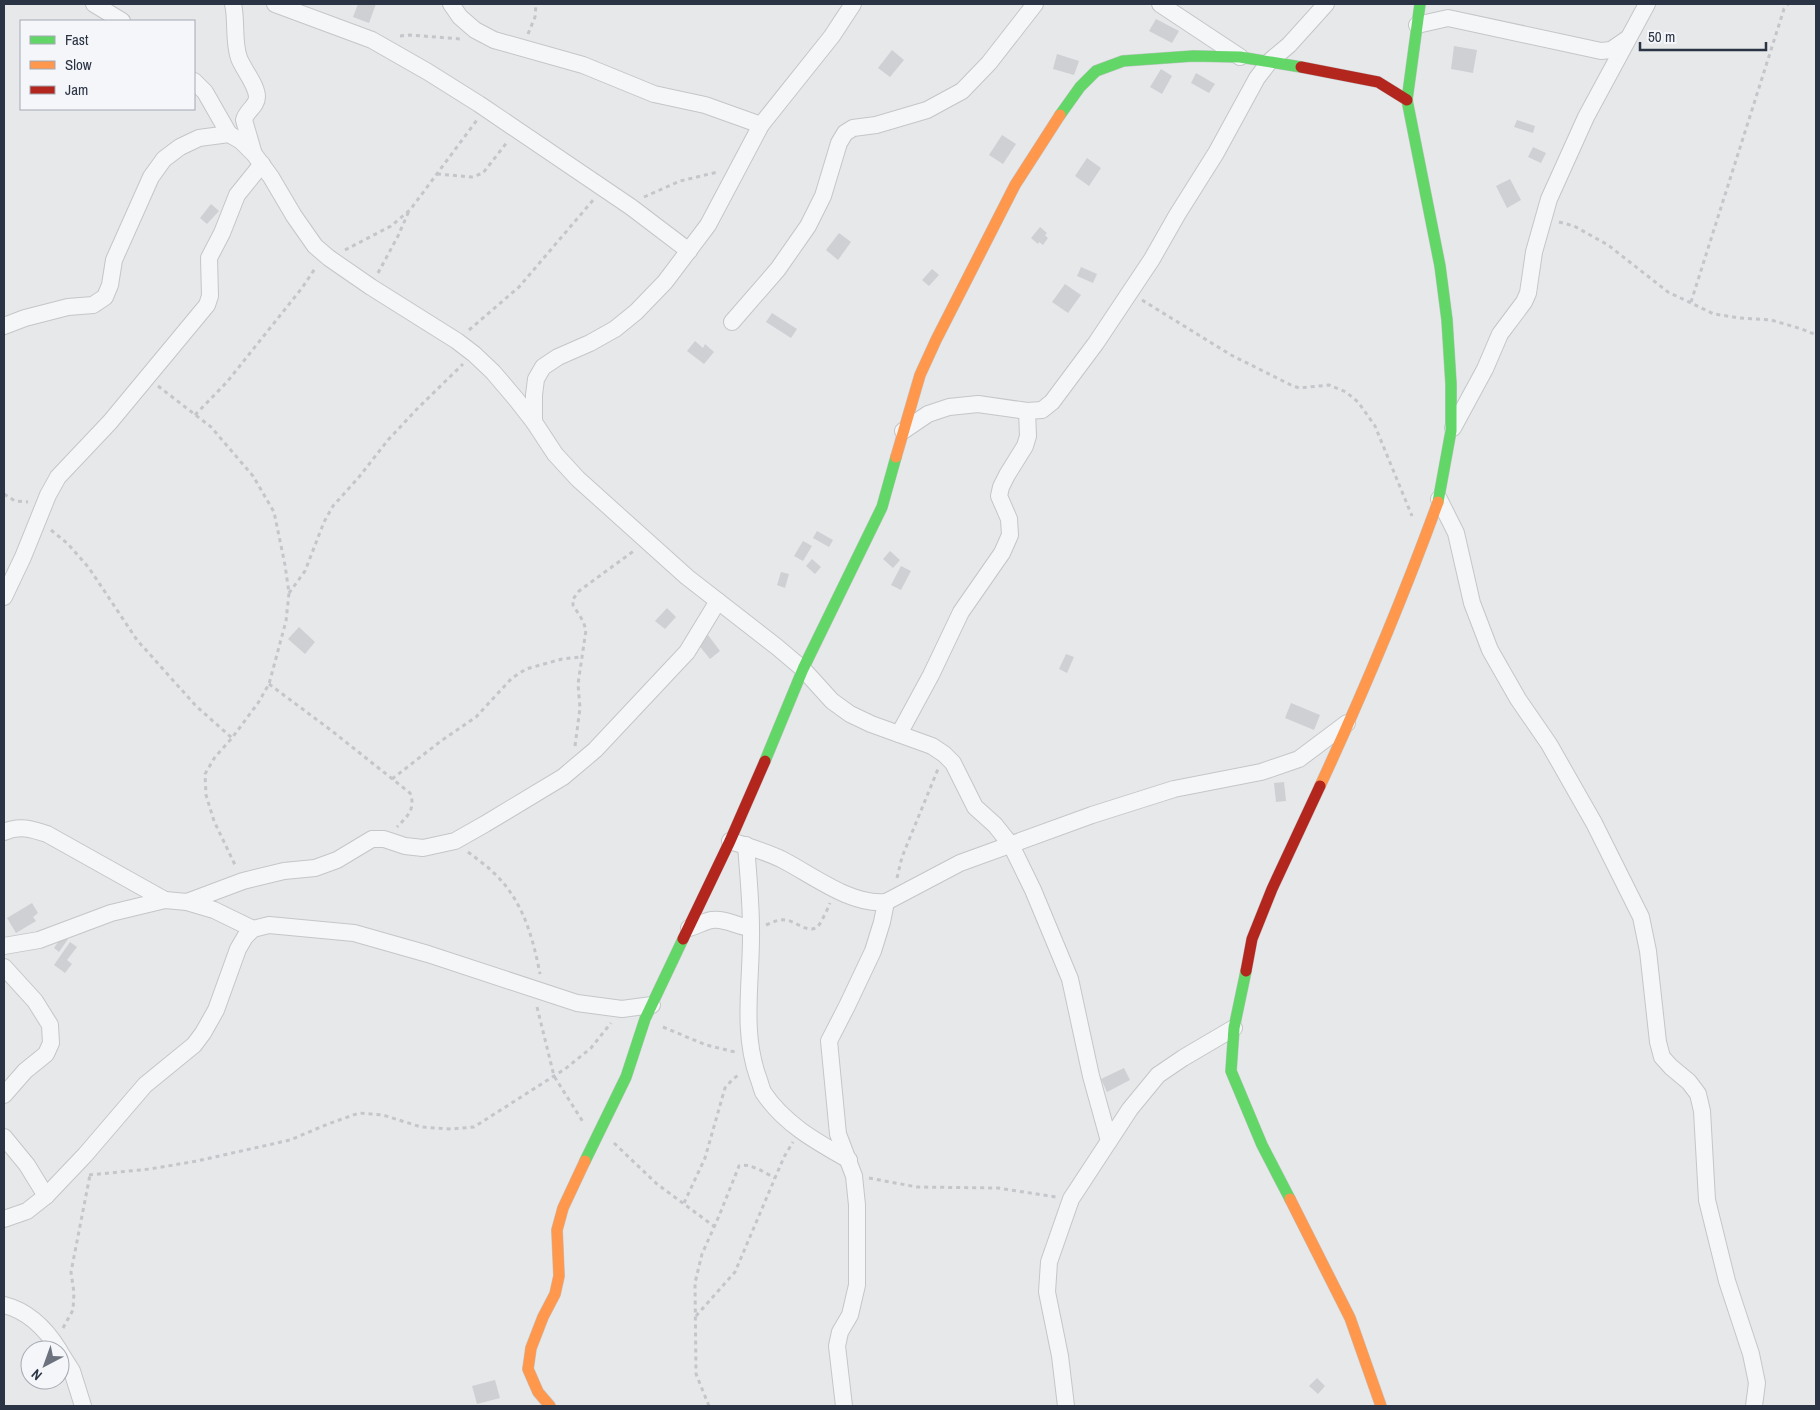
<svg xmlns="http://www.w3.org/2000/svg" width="1820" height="1410" font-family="'Archivo Narrow',sans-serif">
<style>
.building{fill:#ced0d3}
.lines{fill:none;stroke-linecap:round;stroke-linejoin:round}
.street-casing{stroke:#c4c6c8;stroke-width:18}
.fast-casing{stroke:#c4c6c8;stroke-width:12}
.slow-casing{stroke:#c4c6c8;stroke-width:12}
.jam-casing{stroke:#c4c6c8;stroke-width:12}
.path{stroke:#c5c6ca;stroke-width:3;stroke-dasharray:4 4;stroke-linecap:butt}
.street{stroke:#f5f6f7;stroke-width:16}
.fast{stroke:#63d668;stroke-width:11}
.slow{stroke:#ff974d;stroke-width:11}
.jam{stroke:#b3261e;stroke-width:11}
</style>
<rect width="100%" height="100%" fill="#e6e8ea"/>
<!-- building -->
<g class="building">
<path d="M358,4h18l-7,19 -16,-6z"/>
<path d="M1156,19l23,12 -7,12 -23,-12z"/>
<path d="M1454,46l23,4 -4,23 -22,-4z"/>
<path d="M892,50l12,10 -14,17 -12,-9z"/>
<path d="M1057,54l22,7 -5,14 -21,-6z"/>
<path d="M1161,69l11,7 -10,18 -12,-7z"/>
<path d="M1196,73l19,11 -6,9 -18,-10z"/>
<path d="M1517,120l18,6 -2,7 -19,-6z"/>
<path d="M1002,135l14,9 -13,20 -14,-9z"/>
<path d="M1533,147l13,6 -5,10 -13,-6z"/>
<path d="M1087,158l14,10 -12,18 -14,-10z"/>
<path d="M1510,179l11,21 -14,8 -11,-22z"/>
<path d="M211,204l8,7 -12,13 -7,-6z"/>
<path d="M1040,227l7,6 -2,2 3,3 -5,7 -4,-3 -1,2 -7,-6z"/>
<path d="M839,233l12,9 -13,18 -12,-10z"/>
<path d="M1081,267l16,7 -4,9 -16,-7z"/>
<path d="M932,269l7,6 -10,11 -7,-6z"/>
<path d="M1065,284l16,11 -13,18 -16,-11z"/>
<path d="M772,313l25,16 -6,9 -25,-16z"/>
<path d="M695,341l8,7 2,-4 9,8 -10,12 -17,-13z"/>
<path d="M817,531l16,9 -4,7 -16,-9z"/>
<path d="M803,541l9,5 -9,15 -9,-5z"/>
<path d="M890,551l10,9 -7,8 -10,-9z"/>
<path d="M812,559l9,8 -6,7 -9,-8z"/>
<path d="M901,566l10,5 -10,19 -10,-5z"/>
<path d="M781,572l8,2 -4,14 -8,-3z"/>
<path d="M667,608l9,9 -11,12 -10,-8z"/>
<path d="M299,627l16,15 -10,12 -17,-15z"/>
<path d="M708,635l12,16 -10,8 -13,-16z"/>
<path d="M1066,654l8,3 -7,16 -8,-4z"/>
<path d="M1291,703l29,12 -6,15 -29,-12z"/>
<path d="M1284,782l2,19 -10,1 -2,-19z"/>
<path d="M32,903l6,10 -5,4 3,4 -20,12 -9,-15z"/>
<path d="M63,935l5,4 -9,13 -5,-4z"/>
<path d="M70,942l7,5 -10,13 5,4 -7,9 -11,-8z"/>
<path d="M1124,1068l6,12 -23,12 -6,-13z"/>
<path d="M1317,1378l8,8 -7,8 -9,-8z"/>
<path d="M495,1380l5,18 -23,6 -5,-18z"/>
</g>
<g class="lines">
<!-- street casing -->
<g class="street-casing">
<g id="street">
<path d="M94,4l28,17"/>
<path d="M233,4c4,17 0,37 6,54 4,11 18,27 18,39 0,9 -11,14 -13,23l9,31"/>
<path d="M275,4l97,36 56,32 51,32 152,103 58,44"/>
<path d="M451,4l9,13 15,13 19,10 89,25 71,29 51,11 56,20"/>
<path d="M1160,4l80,53"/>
<path d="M1417,25l31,-7 153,33 10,-1 16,-11"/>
<path d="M194,81l11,11 24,42"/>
<path d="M732,322l46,-53 30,-43 15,-30 16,-53 6,-10 8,-5 23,-3 51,-15 35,-19 27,-28 46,-59"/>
<path d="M4,326l21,-8 43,-11 25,-2 12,-8 5,-12 4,-25 37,-83 13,-18 16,-12 19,-9 30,-4 12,7 13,13 17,23 23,39 21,30 14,12 42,29 86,54 17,13 19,18 23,27 18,23 21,32 23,25 109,98 90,70 26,22 29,32 18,13 21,10 61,22 12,8 9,9 22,44 20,18 16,20 22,45 37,89 21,97 18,65"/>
<path d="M534,422v-27l2,-16 7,-12 15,-10 32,-14 25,-14 21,-17 29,-30 43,-57 53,-100 71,-89 21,-32"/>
<path d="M1453,428l32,-59 15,-35 24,-32 4,-9 6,-41 15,-53 37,-82 61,-113"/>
<path d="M903,431l25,-17 21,-7 29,-3 49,7 15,-1 10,-8 44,-59 56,-84 25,-44 39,-62 41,-75 13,-17 19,-16 37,-41"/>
<path d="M1439,499l17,34 16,70 18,47 28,49 31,45 45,79 47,94 7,34 10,91 4,15 9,10 18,15 9,12 4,17 5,89 20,81 24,73 6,29 -3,23"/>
<path d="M4,597l19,-40 25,-62 10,-18 52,-55 97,-117 3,-9 -1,-38 13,-25 15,-38 25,-31"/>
<path d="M899,734l32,-59 30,-63 41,-59 8,-18 -1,-16 -10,-23 2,-9 6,-12 18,-29 3,-10 -1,-25"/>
<path d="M4,832c15,-7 28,-3 43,2l118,66"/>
<path d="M730,841c17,5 34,10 51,18 30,15 70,47 105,43l74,-39 132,-48 82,-26 87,-17 38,-13 48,-36"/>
<path d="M746,845c2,28 5,56 5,84 1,50 -10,101 7,148 2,5 3,10 5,15 21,32 54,50 86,68"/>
<path d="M187,902l56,-21 41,-10 31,-3 22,-8 35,-21h12l21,7 18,2 32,-7 30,-17 78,-47 32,-27 92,-98 31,-51"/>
<path d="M689,928c8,-2 16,-7 23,-8 13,-2 26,7 39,8"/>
<path d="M4,946l35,-6 72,-27 54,-13 22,2 27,8 39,19"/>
<path d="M4,967l31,34 15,24 1,18 -5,11 -21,17 -21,24"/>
<path d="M4,1137l23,28 19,31"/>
<path d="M4,1219l23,-8 19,-15 39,-41 60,-70 49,-40 9,-12 13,-23 22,-61 7,-12 8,-8 16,-4 85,8 74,21 149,49 45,6 30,-4"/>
<path d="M4,1305c24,6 42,24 55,45"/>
<path d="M60,1352l12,19 11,35"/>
<path d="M844,1406l-7,-60 3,-14 10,-17 7,-30v-80l-3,-29 -16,-42 -9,-93 18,-35 26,-55 9,-29 4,-20"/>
<path d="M1066,1406l-6,-50 -13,-64 2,-30 22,-63 59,-90 28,-34 25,-17 51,-30"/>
</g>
</g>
<!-- fast casing -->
<g class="fast-casing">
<g id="fast">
<path d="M1420,4l-13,96 33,166 7,54 4,64v47l-13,71"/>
<path d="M1060,115l20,-28 16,-16 27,-10 70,-5 47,1 61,10"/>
<path d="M765,761l38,-92 79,-162 14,-50"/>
<path d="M1246,971l-12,57 -3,43 31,74 28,54"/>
<path d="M585,1161l41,-84 19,-58 38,-80"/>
</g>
</g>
<!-- slow casing -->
<g class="slow-casing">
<g id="slow">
<path d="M896,457l24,-82 16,-35 79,-155 45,-70"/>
<path d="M1320,786c43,-93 83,-188 118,-284"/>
<path d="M1290,1199l60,119 31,88"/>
<path d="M550,1406l-12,-14 -10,-23 3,-21 12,-31 12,-23 4,-18 -2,-46 6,-22 22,-47"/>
</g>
</g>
<!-- jam casing -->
<g class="jam-casing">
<g id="jam">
<path d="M1301,67l77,15 29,18"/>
<path d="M683,939l47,-98 35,-80"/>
<path d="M1246,971l6,-32 20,-50 48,-103"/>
</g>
</g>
<!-- path -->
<g class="path">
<path d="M528,34l7,-17 1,-13"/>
<path d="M400,36l10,-1 51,4"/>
<path d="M437,174l35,3 11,-4 25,-32"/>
<path d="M644,197l36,-16 38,-9"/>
<path d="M1559,222l15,4 34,19 60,47 46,22 26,4 31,2 31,9 14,6"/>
<path d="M345,250l46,-24 19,-16 67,-90"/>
<path d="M378,273l20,-37 11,-25"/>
<path d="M1142,300l89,55 60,30 8,3 30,-3 17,7 12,10 17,24 37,90"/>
<path d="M1691,302l93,-293 4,-5"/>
<path d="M469,330l50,-43 75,-88"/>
<path d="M158,386l53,41 42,49 21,36 11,53 4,28 -3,28 -17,63 -11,19 -26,35 -17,19 -10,17 1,21 8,26 22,46"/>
<path d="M195,415l32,-33 75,-94 14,-21"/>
<path d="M4,494l11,7 13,1"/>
<path d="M51,530l17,14 21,24 48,72 59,66 36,32"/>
<path d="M289,593l16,-22 19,-49 9,-16 26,-29 29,-37 29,-31 46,-45"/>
<path d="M269,684l63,47 78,62c6,15 -2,23 -13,34"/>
<path d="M575,746l5,-38 -2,-24 8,-54 -3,-9 -10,-16v-6l6,-8 56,-41"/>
<path d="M392,779l49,-38 35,-24 36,-39 14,-9 36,-10 19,-2"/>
<path d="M468,852c9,7 19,14 27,22 28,27 38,64 45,100"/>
<path d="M897,878l5,-21 36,-88"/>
<path d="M766,925c7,-3 13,-6 20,-5 10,1 24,16 33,5 4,-6 8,-15 11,-22"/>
<path d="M537,1007l17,69 29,46"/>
<path d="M663,1027l43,18 29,7"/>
<path d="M614,1143l43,41 58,43"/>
<path d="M89,1175l61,-6 47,-8 93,-21 38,-16 31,-11 24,2 38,12 30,2 23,-2 91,-58 26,-21 20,-25"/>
<path d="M869,1178l48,9 81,1 58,9"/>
<path d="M684,1203l21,-45 20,-70 8,-9 7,-5"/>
<path d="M696,1316l39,-44 40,-94 9,-21 9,-15"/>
<path d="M63,1328l10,-18 1,-17 -3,-21 19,-97"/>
<path d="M709,1406l-13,-32 -1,-91 7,-29 17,-38 20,-50c10,-4 26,7 36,12"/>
</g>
<!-- street -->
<use href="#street" class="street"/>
<!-- fast -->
<use href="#fast" class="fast"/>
<!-- slow -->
<use href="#slow" class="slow"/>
<!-- jam -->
<use href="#jam" class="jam"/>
</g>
<!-- border -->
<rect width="1820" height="1410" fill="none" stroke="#2b3445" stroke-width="10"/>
<!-- legend -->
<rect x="20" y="20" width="175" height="90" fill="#f4f6f9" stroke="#a4a8b1"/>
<rect x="30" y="36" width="25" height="8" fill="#63d668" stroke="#a4a8b1"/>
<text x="65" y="45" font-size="15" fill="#2b3445">Fast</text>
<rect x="30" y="61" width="25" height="8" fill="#ff974d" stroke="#a4a8b1"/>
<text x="65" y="70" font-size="15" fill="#2b3445">Slow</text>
<rect x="30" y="86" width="25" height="8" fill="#b3261e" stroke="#a4a8b1"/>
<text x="65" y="95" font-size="15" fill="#2b3445">Jam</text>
<!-- north arrow -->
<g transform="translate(45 1365) rotate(221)"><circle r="24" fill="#f4f6f9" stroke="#a4a8b1"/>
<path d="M0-4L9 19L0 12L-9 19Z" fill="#6c737f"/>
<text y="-8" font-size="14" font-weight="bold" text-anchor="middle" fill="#2b3445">N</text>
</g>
<!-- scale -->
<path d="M1640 42v8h126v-8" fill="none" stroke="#2b3445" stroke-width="2.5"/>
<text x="1648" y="42" font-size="15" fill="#2b3445" stroke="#f4f6f9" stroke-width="4" paint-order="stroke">50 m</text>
</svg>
